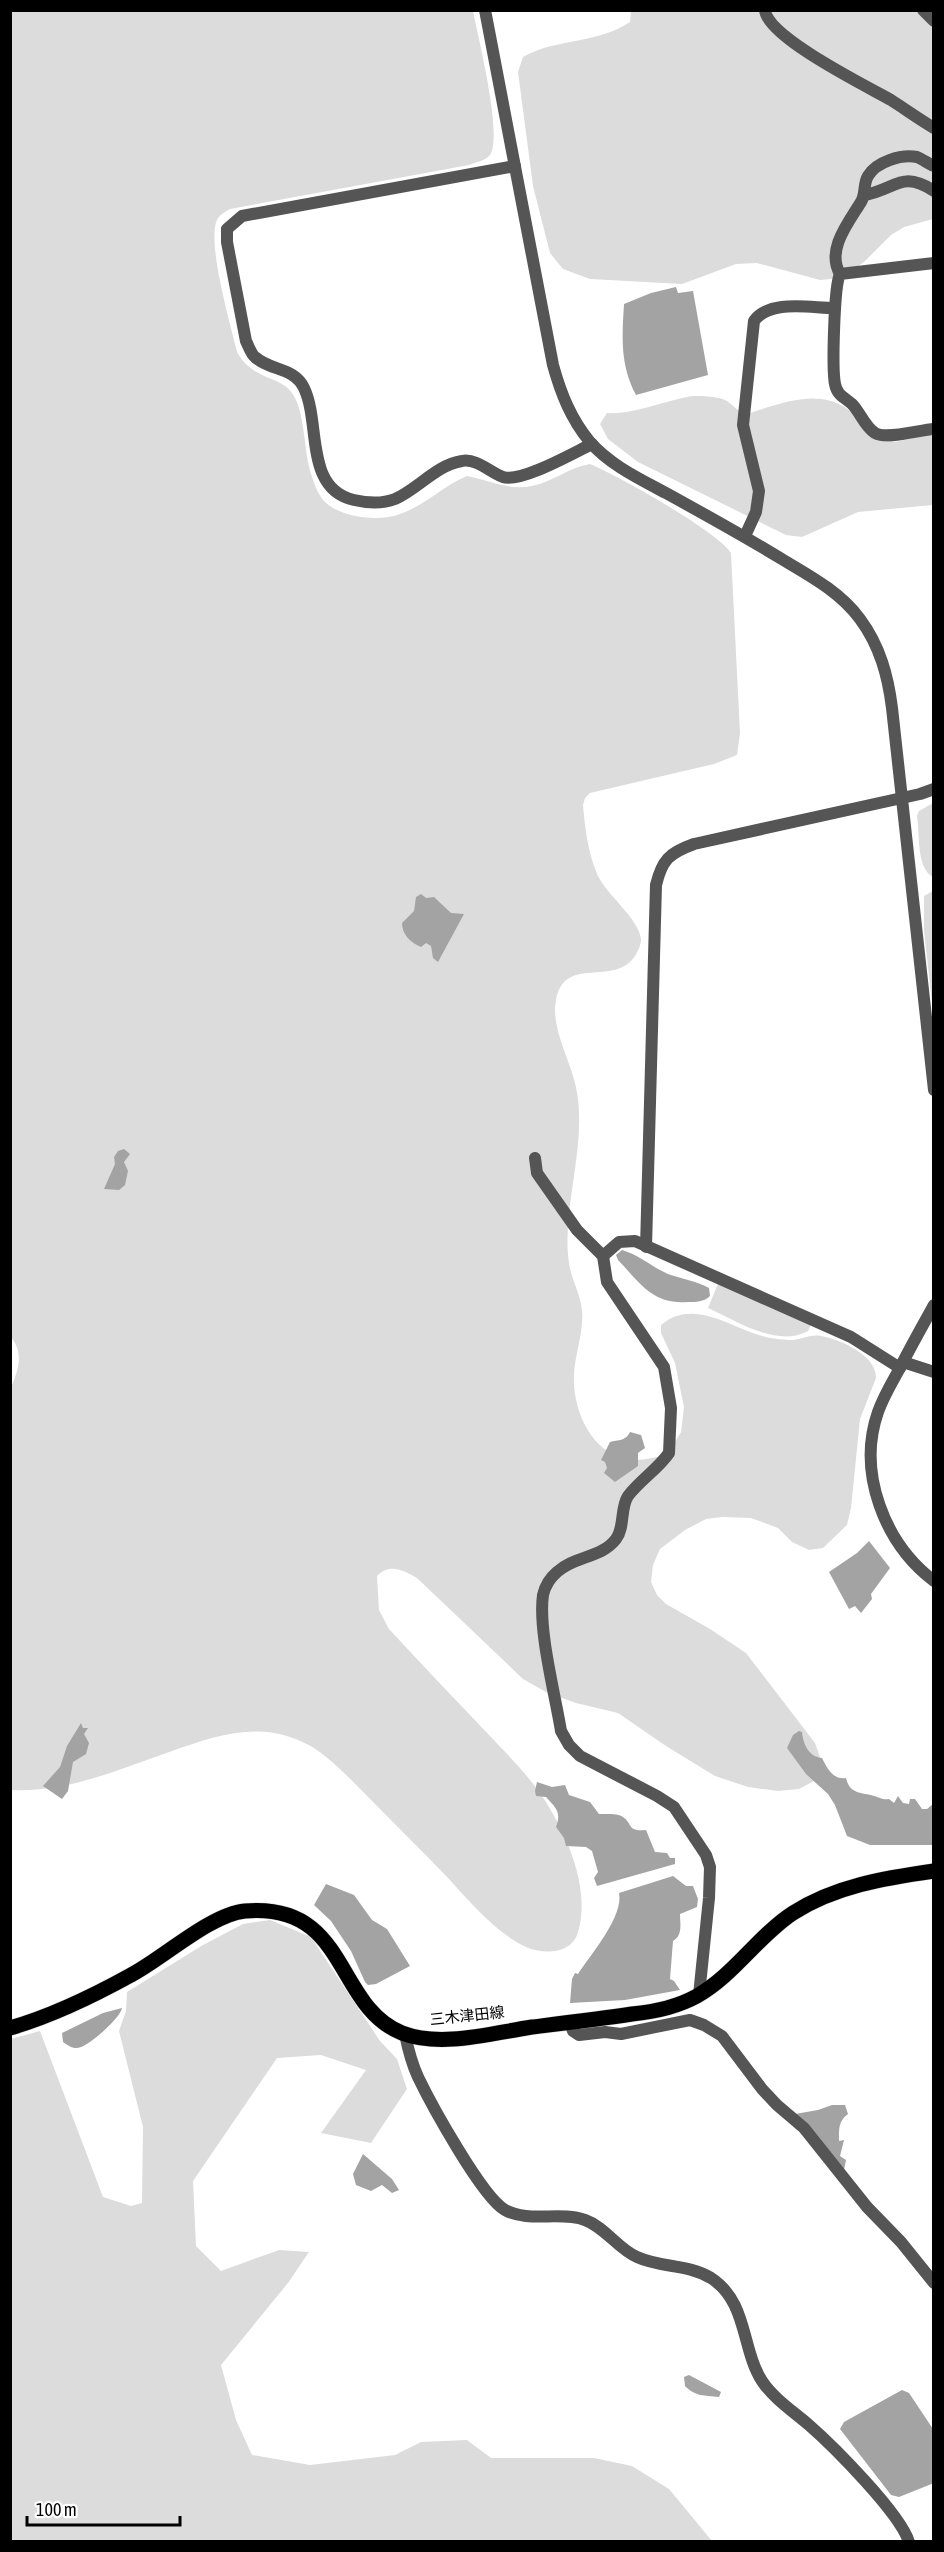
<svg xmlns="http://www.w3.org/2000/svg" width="944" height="2552" font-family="'Asap Condensed','Noto Sans JP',sans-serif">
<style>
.green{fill:#dcdcdc}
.water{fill:#a3a3a3}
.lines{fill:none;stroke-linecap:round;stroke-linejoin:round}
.major-casing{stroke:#dbdbdb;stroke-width:16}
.minor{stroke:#555;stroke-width:12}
.major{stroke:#000;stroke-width:15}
.labels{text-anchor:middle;stroke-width:4.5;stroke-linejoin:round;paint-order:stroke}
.street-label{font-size:15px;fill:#000;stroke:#fff}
</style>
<rect width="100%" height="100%" fill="#fff"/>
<!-- green -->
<g class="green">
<path d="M11,11h462c5,26 30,124 17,144 -5,6 -14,7 -21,10l-239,44c-4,2 -9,5 -12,9 -13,20 13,108 19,134 17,31 47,22 58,46 10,19 9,54 16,76 3,9 7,21 14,28 16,16 55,20 75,12 24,-8 43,-28 67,-38 22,4 42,15 65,10 21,-4 37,-19 58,-22 27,11 127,67 141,89l9,180 -3,22 -23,9 -124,29 -5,5 -2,7c2,23 5,49 15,71 9,19 41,43 43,63 0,6 -3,12 -6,17 -22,32 -70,-2 -79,44 -5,26 11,54 18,79 3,11 5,24 5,35 2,48 -17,103 -10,149 2,16 12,32 13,48 2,20 -7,43 -8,63 -2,34 16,78 53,85 12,3 28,-2 40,-4l14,-23 3,-25 -9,-44 -14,-30v-8c33,-28 71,4 105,12 7,2 19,3 27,3 9,-1 18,-6 28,-4 18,3 56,19 55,42l-16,41 -9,89 -4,17 -24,23 -14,2 -17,-8 -14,-14 -27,-10 -29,-1 -16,2 -21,11 -25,19 -7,16 -2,17 6,13 9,9 44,25 36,24 69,90 6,17 -2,13 -5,8 -15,8 -21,2 -30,-4 -33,-11 -49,-30 -48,-33 -42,-10 -30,-11 -23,-13 -106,-101c-14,-8 -28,-15 -40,-2l2,34 10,19c33,36 67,71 100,106 19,20 40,41 55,64 23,36 47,90 34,133 -6,22 -34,23 -52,15 -30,-14 -56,-45 -78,-69 -24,-25 -49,-50 -73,-74 -19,-19 -37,-39 -58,-54 -12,-8 -29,-15 -43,-17 -34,-6 -71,7 -102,18 -52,18 -105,42 -161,39l-1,-400c8,-19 15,-37 0,-54z"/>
<path d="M631,11h302v208l-29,8 -13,8 -27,27 -24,16 -20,2 -63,-17 -21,1 -54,20 -92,-5 -27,-10 -13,-16 -17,-67 -15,-114 5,-15c33,-19 75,-13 107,-35z"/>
<path d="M693,396c11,0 24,0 34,5 7,5 11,11 20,13 31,-10 70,-26 99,-6 13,9 24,22 35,33 19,4 35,-5 52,-11v75l-75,7 -56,25 -16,-2 -148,-73 -30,-23 -8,-15 7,-11c26,2 59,-13 86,-17z"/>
<path d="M933,803v74c-17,-9 -13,-43 -16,-61l2,-5z"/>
<path d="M933,891v121l-9,-81v-35z"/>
<path d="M720,1279l93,41 -5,11c-31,17 -71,-10 -100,-23z"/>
<path d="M270,1920l41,17 69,104 17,18 10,30 -36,54 -50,-10 45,-63 -45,-15 -44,3 -84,123 3,65 25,25 58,-21 30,2 -21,31 -67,82 15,55 16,35 58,10 85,-10 26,-13 46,-2 24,18h103l38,8 37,23 43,52 -701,1v-503l29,-8 63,166 28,9 11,-3 1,-76 -24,-96 7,-20 1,-19 76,-47 40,-21z"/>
</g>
<!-- water -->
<g class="water">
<path d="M676,287l2,6 15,-2 15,84 -72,20c-16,-30 -14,-58 -12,-91l27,-11z"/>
<path d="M421,894l5,4 8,-1 17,16 13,1 -26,48 -5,-4 -2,-12 -5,-3 -5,4c-10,-4 -19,-12 -19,-24l12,-12 2,-14z"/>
<path d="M124,1149l6,5 -6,8 4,9 -3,14 -6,5 -15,-1 11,-25 -1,-7 4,-6z"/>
<path d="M622,1250c17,5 30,17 46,24 14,5 28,7 41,14l1,8c-6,6 -14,6 -22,6 -35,3 -48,-19 -70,-42l-2,-5z"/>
<path d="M630,1432l11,3 4,13 -7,5v13l-23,16 -11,-9 3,-5 -2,-6 -4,-2 9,-18c8,-2 16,-1 20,-10z"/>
<path d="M869,1541l21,27 -19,26 1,5 -11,14 -6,-7 -6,3 -20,-37 28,-19z"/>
<path d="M81,1723l2,5h5l-4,6 5,9 -3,11 -13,8 -5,29 -6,8 -19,-13 17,-19 7,-21z"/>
<path d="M799,1731l3,1c1,12 7,25 20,26 5,10 11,22 24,20 4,17 16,14 28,18 7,2 9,4 15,3l5,4 4,-7 5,7 6,1 1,-5h5l7,10h5l6,-5v41h-63l-23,-9 -12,-31 -7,-11 -22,-20 -19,-26 6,-13z"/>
<path d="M537,1782l15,5 13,-2 4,10 21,7 9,12c5,0 20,-1 24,3 10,7 4,15 23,13l9,22 12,1 3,5h5v6l-78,22 -3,-8 4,-6 -6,-21 -6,-4 -20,-1 -2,-8 -8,-11c6,-15 -1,-20 -10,-30l-10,-1 -1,-5z"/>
<path d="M673,1876l13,10h7l5,13 -1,8 -17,7c0,10 3,21 -7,27l-3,38 4,2 6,9 -55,10 -55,3 2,-24 3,-6 3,1c13,-20 46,-58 41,-81z"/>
<path d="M326,1884l28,11 18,25 15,9 23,37 -34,18 -8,1 -3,-3 -14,-31 -20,-30 -17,-16z"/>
<path d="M122,2008c-1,9 -31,36 -41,39 -7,3 -12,-1 -18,-5l-1,-9 41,-20z"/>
<path d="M832,2105h13l3,9c-10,7 -9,16 -9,27l5,-1 -4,16 6,4 -2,10 -49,-56 23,-4z"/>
<path d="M363,2154l29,25 7,11 -7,3 -10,-8 -11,6 -15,-6 -3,-11z"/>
<path d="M689,2375l32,17 -2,5c-15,-2 -23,0 -34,-11l-1,-9z"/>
<path d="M902,2390l7,3 24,36 1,54 -35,14 -8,-2 -51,-66 4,-7z"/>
</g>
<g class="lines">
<!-- major casing -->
<g class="major-casing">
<path id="major" d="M10,2028c42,-12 83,-32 121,-53 31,-16 80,-61 114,-64 104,-9 89,95 157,122 39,15 90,0 130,-6 33,-4 67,-8 100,-13 22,-2 45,-7 65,-18 37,-21 61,-60 96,-83 42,-27 92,-35 141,-42"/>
</g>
<!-- minor -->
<g class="minor">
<path d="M485,10l68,355c8,29 18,54 37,77 20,23 50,37 76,51 40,22 80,44 119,68 27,16 56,32 75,58 20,27 28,57 32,89l42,382"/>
<path d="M765,10c2,27 101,76 126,90 14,9 28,19 43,28"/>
<path d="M923,10l11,11"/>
<path d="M515,166l-273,50 -15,13v13l19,99c3,6 5,13 9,16 15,14 39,10 49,31 17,35 0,101 50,112 13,3 28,4 41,-1 23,-10 41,-34 67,-38 14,-3 28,11 41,16 18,6 70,-24 89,-33"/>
<path d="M865,195c31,-6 37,-25 69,-4"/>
<path d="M934,263l-94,11c-6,12 -8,95 -5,110 2,11 9,13 17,20 8,8 13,23 23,29 11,7 44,-3 59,-4"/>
<path d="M840,274c-14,-24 8,-51 21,-72 5,-8 2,-18 7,-26 8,-14 33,-22 49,-19 5,2 12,7 17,9"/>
<path d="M745,536l11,-24 3,-21 -16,-66 11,-104c16,-22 56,-13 81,-13"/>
<path d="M535,1158l2,15 40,57 26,26 4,26 57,85 7,41 -2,45c-11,16 -29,27 -41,43 -8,12 -3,31 -12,43 -14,19 -42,17 -59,33 -7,6 -12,14 -14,23 -5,35 12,99 18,136l8,14 11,11 77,40 17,11 32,48 4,12 -1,31 -10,97"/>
<path d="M646,1247l10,-362c6,-25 13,-32 38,-41l226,-50 14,-5"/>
<path d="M603,1256l16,-14 16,-1 216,96 49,31"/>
<path d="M934,1305c-11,20 -23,41 -33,61 -8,15 -17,29 -23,46 -21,60 6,131 56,169"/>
<path d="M903,1362l31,10"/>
<path d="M570,2022l3,9 6,4 26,-3 16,2 69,-14 14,5 18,11 40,53 15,16 27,23 63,79 34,35 33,41"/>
<path d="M405,2034c3,15 7,30 13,43 13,27 64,120 87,133 24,13 55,1 80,10 20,7 33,29 52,37 24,11 51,7 74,21 37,24 30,70 51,103 11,17 32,31 47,44 24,21 91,88 100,117"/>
</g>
<!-- major -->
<use href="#major" class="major"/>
</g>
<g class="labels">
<!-- street labels -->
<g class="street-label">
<text transform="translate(467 2016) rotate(-6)" y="5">三木津田線</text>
</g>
</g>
<!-- border -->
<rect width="944" height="2552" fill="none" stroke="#000000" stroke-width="24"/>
<!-- scale -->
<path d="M27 2516v9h153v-9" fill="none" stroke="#000000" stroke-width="3"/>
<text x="36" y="2516" font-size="18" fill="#000000" stroke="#ffffff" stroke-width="4.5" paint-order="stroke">100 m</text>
</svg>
